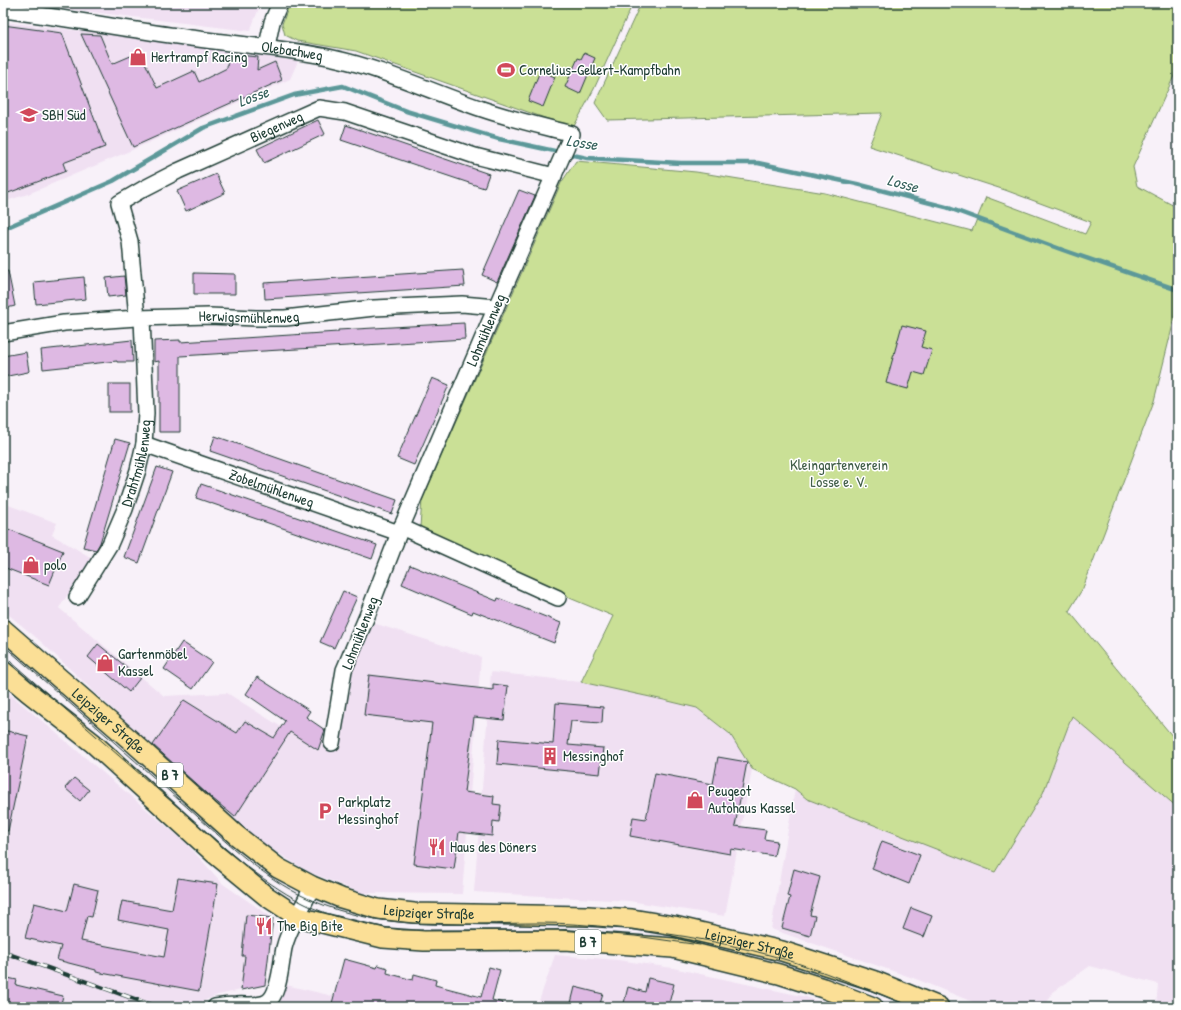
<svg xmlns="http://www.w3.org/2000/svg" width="1181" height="1010" font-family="'Patrick Hand',sans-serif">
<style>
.built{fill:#f0e0f2}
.green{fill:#cae096;stroke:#748e65}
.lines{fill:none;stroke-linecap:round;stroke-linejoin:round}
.stream{stroke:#5b9899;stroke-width:4.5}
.building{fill:#deb9e3;stroke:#1f3d34}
.minor-casing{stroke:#1f3d34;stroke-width:18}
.major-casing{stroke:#1f3d34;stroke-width:22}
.minor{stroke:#fff;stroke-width:15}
.major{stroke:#fbdf96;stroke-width:19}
.tram{stroke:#1f3d34;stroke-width:1}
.rail-casing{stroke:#1f3d34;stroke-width:4.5}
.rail{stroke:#fff;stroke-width:3;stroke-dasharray:9;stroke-linecap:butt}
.labels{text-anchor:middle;stroke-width:3;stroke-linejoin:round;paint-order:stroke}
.shield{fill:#fff;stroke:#627771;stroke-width:1}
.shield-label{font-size:14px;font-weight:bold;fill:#1f3d34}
.street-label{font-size:15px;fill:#1f3d34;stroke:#fff}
.poi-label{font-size:15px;fill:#1f3d34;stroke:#fff;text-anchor:start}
.park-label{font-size:15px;fill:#415e48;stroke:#fff}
.water-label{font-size:16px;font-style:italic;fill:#38635e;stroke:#fff}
</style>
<rect width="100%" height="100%" fill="#f8f1f9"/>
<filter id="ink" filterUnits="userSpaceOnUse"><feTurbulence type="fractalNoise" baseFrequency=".025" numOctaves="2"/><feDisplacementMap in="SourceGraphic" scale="8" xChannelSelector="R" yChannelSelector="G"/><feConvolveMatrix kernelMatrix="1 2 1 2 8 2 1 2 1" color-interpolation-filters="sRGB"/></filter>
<g filter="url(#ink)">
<!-- built -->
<g class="built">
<path d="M17,3h244l-11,28z"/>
<path d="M3,22l96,11 199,28 -8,18 -158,71 -104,44 -25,8z"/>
<path d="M3,503l54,20 -5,12 40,23 -33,50 105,88 63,-3 91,57 11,-30 14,-7 11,-49 19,-41 108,34 -19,237 -101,-1 -54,-22 -47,-29 -56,-47 -166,-156 -35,-29z"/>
<path d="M491,672l90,10 83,18 33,8 33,26 22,35 -27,147 -96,-15 -155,-9z"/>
<path d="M3,688l182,154 38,42 50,34 -8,67 -47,10 -29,12h-186z"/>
<path d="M1072,715l106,93v199h-22l2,-23 -68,-18 -38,27 -7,14h-60l-69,-28 -145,-50 24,-140 12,10 188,73 48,-79z"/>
<path d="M555,955l63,5 55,8 133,29 24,10h-293z"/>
<path d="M286,985l93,22h-101z"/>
</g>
<!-- green -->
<g class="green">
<path d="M290,3h343l-39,86 -21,39 -217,-77 -59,-10 -12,-6 -3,-11z"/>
<path d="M641,3h537v64l-45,100 4,19 41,22v100h-1l-23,93 -71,187 -14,23 109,132v65l-106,-92 -29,77 -48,79 -188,-73 -12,-10 -43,-20 -22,-35 -33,-26 -33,-8 -83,-18 32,-66 -41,-17 -152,-72 2,-27 139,-317 15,-22 120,11 129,21 147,38 14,-34 99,37 6,-12 -86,-32 -136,-44 13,-33 -275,7 -12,-17z"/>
</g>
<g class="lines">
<!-- stream -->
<path class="stream" d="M3,229l110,-48 90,-53 91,-33 49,-9 63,25 93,28 88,19 94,5h77l99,21 89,23 117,43 115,40"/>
</g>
<!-- building -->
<g class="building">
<path d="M3,25l59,8 43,114 -42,16 3,8 -63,24z"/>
<path d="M81,34l19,1 12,29 28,-12 17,36 37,-17 5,11 28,-14 1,-14 30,3 -1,13 18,-8 7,18 -149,67z"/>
<path d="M584,53l11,5 -15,36 -15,-7 13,-29 3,1z"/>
<path d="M540,71l15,6 -12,30 -15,-6z"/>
<path d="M318,120l7,14 -61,29 -7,-14z"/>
<path d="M346,125l143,49 -5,14 -143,-48z"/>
<path d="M216,174l9,19 -39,18 -9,-20z"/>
<path d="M519,190l16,6 -38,86 -15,-7z"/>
<path d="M463,270l2,16 -200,13 -1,-16z"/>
<path d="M8,271l7,35 -12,3v-37z"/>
<path d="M194,273l41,1v20h-41z"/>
<path d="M124,276l2,19 -18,2 -2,-19z"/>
<path d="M84,277l2,22 -50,5 -2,-22z"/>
<path d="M464,323l1,16 -285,17v76h-21v-71l-5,1v-21l26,-1v2l158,-10v-2z"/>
<path d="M902,325l24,6 -5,16 11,3 -8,25 -11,-3 -5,17 -22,-6z"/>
<path d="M132,340l1,22h-16v-1l-74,8 -2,-19z"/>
<path d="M26,352l3,19 -1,1 -25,5v-21z"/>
<path d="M432,378l17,7 -35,80 -17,-7z"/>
<rect x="109" y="384" width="21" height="28"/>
<path d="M215,436l182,64 -5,14 -182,-63z"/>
<path d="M115,439l15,4 -30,100 -4,7 -13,-3z"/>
<path d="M157,467l15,5 -33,91 -15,-6z"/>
<path d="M201,484l176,61 -5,14 -176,-61z"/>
<path d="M3,527l60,24 -14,34 -46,-18z"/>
<path d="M410,565l87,36 1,-3 63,25 -7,20 -81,-32 -1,3 -70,-30z"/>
<path d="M343,591l14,6 -23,51 -14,-6z"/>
<path d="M182,642l30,20 -19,27 -29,-20z"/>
<path d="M98,644l42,34 -11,14 -41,-35z"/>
<path d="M369,675l124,15v-6l15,2 -4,34 -30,-3 -10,75 30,4 -1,8 8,1 -2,17 -6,-1 -1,15 -33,-4 -5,37 -40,-5 18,-141 -68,-8z"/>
<path d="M257,677l53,34 -4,6 19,13 -7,20 -28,-18 -55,85 -28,-23 -54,-49 31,-45 53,33 8,-12 29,17 11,-17 -39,-27z"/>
<path d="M556,703l47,4 -1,16 -31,-2 -3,24 35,3 -3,26 -103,-10 2,-25 54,5z"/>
<path d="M3,730l25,6 -20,95 -5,-1z"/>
<path d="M718,757l29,5 -12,64 31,4 -2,9 13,2 -3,15 -43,-7 -1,5 -100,-18 3,-19 13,2 9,-46 58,11z"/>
<path d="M74,778l15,12 -9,11 -15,-13z"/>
<path d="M882,841l38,14 -11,29 -37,-15z"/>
<path d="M794,869l26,8 -10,38 5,1 -5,20 -28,-8 8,-31 -3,-1z"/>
<path d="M178,878l40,6 -19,107 -103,-19v-2l-39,-10 4,-14 -36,-8 9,-35 33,8 7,-27 24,6 -6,27 -5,-1 -6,25 83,16 5,-27 -51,-10 4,-19 50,9z"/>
<path d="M911,908l21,8 -8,21 -21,-8z"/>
<path d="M246,915l27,3 -8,67 -24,5 4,-34h-3z"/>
<path d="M344,959l33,9 1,-3 10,3 -1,5 26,7 1,-6 22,6 -1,5 46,12 8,-30 11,3 -8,30 11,3 -1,4h-171z"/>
<path d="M3,977l14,3 -1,5 47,11 -3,11h-57z"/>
<path d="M648,978l26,6 -6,23h-45l5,-20 17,5z"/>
<path d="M575,987l28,7 -4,13h-29z"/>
</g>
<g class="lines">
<!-- minor casing -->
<g class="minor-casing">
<g id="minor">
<path id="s1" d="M3,10c58,7 116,18 174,26 52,8 104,11 156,22 51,11 99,34 149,51 29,10 60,17 90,25l-76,173 -97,226 -32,83 -23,54 -12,73"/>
<path d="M267,46l5,-24 8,-19"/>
<path id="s2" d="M137,318l-7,-77 -11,-38 24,-14 35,-18 141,-63 26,4 130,44 79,20"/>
<path id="s3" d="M3,333l61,-10 73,-5 72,-2 47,2h29l89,-10 88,-4 34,3"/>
<path id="s4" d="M144,444l255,89"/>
<path d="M401,527l157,71"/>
<path id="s5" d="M77,597l33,-53 15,-35 13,-39 6,-26 2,-31 -4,-95"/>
<path d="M215,1007c6,-1 14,-2 21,-2 10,-1 22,2 31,-3 13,-7 14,-40 17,-54 5,-22 20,-41 28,-62"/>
</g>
</g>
<!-- major casing -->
<g class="major-casing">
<g id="major">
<path id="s6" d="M3,629l132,115 101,91 42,33 34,18 29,12 37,11 36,4 174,3 44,3 42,7 108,25 93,30 64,26"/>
<path d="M3,671l25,21 65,51 122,111 51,42 32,21 85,21 41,3 141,-1 108,8 106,26 44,14 50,19"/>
</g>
</g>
<!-- minor -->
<use href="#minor" class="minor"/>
<!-- major -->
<use href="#major" class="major"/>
<!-- tram -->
<g class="tram">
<path d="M3,645c59,51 118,103 176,155 40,35 81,77 130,99 75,34 152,24 231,24 26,0 51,2 77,5 60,5 122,17 180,35 39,13 77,29 115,44"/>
<path d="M3,655l238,207c20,15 40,30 62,41 27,15 70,23 100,27h157l75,6 65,9"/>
</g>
<!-- rail casing -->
<g class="rail-casing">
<path id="rail" d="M3,952l154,55"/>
</g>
<!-- rail -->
<use href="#rail" class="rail"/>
</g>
</g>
<!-- icons -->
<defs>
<g id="shop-bare" transform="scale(1.38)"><path d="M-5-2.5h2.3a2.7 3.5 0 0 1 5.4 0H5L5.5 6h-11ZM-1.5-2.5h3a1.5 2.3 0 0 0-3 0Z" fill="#d1495b" stroke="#fff" stroke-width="2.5" paint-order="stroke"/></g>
<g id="stadium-bare" transform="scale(1.38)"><path d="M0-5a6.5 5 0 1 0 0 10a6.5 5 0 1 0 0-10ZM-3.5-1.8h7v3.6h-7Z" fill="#d1495b" stroke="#fff" stroke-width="2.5" paint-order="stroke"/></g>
<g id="school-bare" transform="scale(1.38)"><path d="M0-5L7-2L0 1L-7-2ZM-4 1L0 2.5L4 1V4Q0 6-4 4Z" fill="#d1495b" stroke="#fff" stroke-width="2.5" paint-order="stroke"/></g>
<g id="building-bare" transform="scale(1.38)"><path d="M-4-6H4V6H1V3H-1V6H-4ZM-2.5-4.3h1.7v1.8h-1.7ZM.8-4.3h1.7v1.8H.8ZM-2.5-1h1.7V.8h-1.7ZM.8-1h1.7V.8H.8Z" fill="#d1495b" stroke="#fff" stroke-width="2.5" paint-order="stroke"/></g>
<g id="parking-bare" transform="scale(1.38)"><path d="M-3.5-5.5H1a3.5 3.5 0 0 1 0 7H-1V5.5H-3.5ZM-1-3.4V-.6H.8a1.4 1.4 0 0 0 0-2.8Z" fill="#d1495b" stroke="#fff" stroke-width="2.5" paint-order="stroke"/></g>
<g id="restaurant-bare" transform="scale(1.38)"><path d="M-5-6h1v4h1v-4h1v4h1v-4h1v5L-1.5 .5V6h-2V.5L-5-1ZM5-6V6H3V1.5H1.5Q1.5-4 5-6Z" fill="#d1495b" stroke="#fff" stroke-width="2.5" paint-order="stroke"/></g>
</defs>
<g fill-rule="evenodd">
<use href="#shop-bare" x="138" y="57"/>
<use href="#stadium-bare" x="506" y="70"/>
<use href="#school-bare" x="29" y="115"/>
<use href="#shop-bare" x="31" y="565"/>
<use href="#shop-bare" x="105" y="663"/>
<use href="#building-bare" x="550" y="756"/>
<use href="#shop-bare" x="695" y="800"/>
<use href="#parking-bare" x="325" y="811"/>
<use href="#restaurant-bare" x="437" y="847"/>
<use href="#restaurant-bare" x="264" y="926"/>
</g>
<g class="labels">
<!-- shield labels -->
<g class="shield">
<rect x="157" y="763" width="26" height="24" rx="3"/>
<rect x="575" y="930" width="26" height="24" rx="3"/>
</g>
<g class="shield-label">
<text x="170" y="780">B 7</text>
<text x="588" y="947">B 7</text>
</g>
<!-- street labels -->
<g class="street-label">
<text dy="5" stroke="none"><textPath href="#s1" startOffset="292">Olebachweg</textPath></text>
<text dy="5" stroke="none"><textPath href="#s2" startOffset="292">Biegenweg</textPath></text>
<text dy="5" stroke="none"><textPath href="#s3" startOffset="247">Herwigsmühlenweg</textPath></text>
<text transform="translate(486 330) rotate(-67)" y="5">Lohmühlenweg</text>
<text dy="5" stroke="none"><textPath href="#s5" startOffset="148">Drahtmühlenweg</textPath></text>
<text dy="5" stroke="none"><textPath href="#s4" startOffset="135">Zobelmühlenweg</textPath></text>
<text transform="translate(360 633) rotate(-69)" y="5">Lohmühlenweg</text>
<text dy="5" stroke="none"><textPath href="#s6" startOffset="140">Leipziger Straße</textPath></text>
<text dy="5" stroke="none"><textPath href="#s6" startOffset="524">Leipziger Straße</textPath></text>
<text dy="5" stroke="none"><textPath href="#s6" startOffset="848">Leipziger Straße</textPath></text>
</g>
<!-- poi labels -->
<g class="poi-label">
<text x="151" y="62">Hertrampf Racing</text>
<text x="519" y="75">Cornelius-Gellert-Kampfbahn</text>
<text x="42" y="120">SBH Süd</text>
<text x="44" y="570">polo</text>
<text x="118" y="659">Gartenmöbel<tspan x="118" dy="17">Kassel</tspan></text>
<text x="563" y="761">Messinghof</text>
<text x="708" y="796">Peugeot<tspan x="708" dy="17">Autohaus Kassel</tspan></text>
<text x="338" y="807">Parkplatz<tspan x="338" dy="17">Messinghof</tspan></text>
<text x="450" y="852">Haus des Döners</text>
<text x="277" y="931">The Big Bite</text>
</g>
<!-- park labels -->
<g class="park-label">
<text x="839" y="470">Kleingartenverein<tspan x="839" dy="17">Losse e. V.</tspan></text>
</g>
<!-- water labels -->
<g class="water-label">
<text transform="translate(253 96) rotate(-20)" y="6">Losse</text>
<text transform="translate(582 142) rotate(9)" y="6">Losse</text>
<text transform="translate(903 183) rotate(15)" y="6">Losse</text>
</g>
</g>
<!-- margin -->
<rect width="1181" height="1010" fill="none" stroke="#fff" stroke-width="16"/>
<rect x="8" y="8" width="1165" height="994" fill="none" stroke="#1f3d34" stroke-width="1.5" filter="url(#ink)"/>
</svg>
